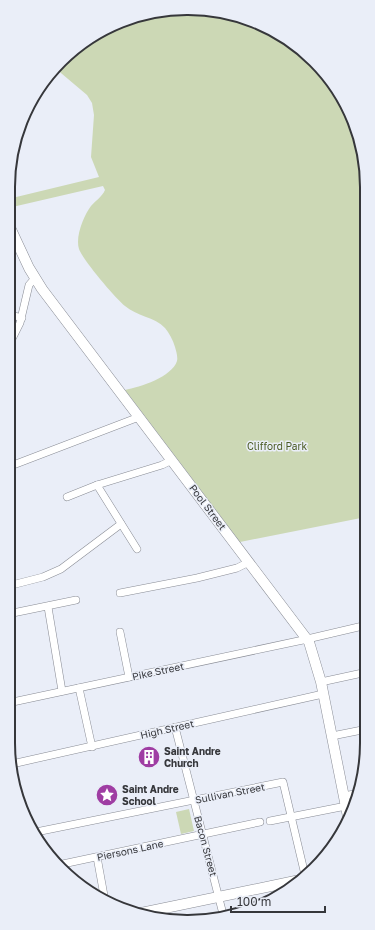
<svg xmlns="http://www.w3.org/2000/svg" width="375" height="930" font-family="'Golos Text',sans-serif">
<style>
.green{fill:#ccd8b5}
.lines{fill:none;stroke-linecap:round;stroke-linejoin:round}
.street-casing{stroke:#898c95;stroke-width:8}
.secondary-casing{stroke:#898c95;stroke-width:11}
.street{stroke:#fff;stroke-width:7}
.secondary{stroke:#fff;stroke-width:10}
.labels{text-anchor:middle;stroke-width:3;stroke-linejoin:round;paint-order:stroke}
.park-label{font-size:10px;fill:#4b5c24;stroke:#eaeef8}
.street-label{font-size:10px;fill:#36373b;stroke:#eaeef8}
.poi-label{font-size:10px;font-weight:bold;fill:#36373b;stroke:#eaeef8;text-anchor:start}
.rim{fill:none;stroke:#36373b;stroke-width:2}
</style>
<rect width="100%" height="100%" fill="#eaeef8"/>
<!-- green -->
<g class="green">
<path d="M176,8l69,9 42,21 36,31 30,50 12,45 1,353 -126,25 -115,-152c15,-3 47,-13 52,-29 1,-5 -1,-10 -2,-14 -2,-7 -6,-14 -10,-19 -10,-11 -29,-12 -40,-22 -10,-8 -42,-46 -46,-57 -4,-12 5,-34 12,-43 5,-6 11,-9 14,-16l-2,-4 -95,22v-9l91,-22 -8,-20 3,-42 -2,-12 -5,-8 -32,-27 53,-41z"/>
<path d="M189,809l5,22 -13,3 -5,-22z"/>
</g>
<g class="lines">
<!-- street casing -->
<g class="street-casing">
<g id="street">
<path d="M8,314l14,4"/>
<path d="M8,347l12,-24 9,-38 6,-7"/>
<path d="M8,467l131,-50"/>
<path d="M97,485l40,64"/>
<path d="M67,497l30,-12 65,-20 10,-5"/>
<path d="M8,586l35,-9 18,-8 60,-45"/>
<path d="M120,593l77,-15 40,-10 12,-6"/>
<path d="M48,607l14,84"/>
<path d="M8,614l68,-14"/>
<path d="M120,632l9,45"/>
<path d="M321,682l46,-10"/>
<path d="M79,688l13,59"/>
<path d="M8,703l295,-63 64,-15"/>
<path d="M175,727l49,191"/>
<path d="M332,736l35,-7"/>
<path d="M12,764l311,-70"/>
<path d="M344,796l15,-3"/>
<path d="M270,821l76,-15"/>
<path d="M36,832l247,-50 22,93"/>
<path d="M97,857l8,44"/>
<path d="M58,865l202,-43"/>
<path d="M281,884l2,10"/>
</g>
</g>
<!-- secondary casing -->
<g class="secondary-casing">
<g id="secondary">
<path d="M8,223l21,45 13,21 267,353 12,40 27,135"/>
<path d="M141,913l159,-33"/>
</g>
</g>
<!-- street -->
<use href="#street" class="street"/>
<!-- secondary -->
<use href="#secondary" class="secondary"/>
</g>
<!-- icons -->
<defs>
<g id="building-disc" transform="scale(1.15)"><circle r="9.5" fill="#9f3da3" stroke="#eaeef8"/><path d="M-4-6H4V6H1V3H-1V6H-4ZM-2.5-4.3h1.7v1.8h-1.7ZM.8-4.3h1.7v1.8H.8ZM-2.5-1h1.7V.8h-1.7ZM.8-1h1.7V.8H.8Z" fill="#fff"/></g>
<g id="sight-disc" transform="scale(1.15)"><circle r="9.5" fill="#9f3da3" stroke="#eaeef8"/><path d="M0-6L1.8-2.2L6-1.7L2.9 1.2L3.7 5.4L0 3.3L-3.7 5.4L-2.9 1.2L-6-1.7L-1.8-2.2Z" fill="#fff"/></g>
</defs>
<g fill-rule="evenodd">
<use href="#building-disc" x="149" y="757"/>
<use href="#sight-disc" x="107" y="795"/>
</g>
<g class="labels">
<!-- park labels -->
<g class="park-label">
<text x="277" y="450">Clifford Park</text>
</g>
<!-- street labels -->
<g class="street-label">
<text transform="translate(208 507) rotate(53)" y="4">Pool Street</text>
<text transform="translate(158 671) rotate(-12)" y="4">Pike Street</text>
<text transform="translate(167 729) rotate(-13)" y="4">High Street</text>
<text transform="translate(230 793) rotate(-11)" y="4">Sullivan Street</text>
<text transform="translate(206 846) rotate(75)" y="4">Bacon Street</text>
<text transform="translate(130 850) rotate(-12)" y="4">Piersons Lane</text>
</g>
<!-- poi labels -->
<g class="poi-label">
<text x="164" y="755">Saint Andre<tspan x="164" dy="12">Church</tspan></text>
<text x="122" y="793">Saint Andre<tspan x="122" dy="12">School</tspan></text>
</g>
</g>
<!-- crop -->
<path d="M0 0H375V930H0ZM187 15H188A172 172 0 0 1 360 187V743A172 172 0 0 1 188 915H187A172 172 0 0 1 15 743V187A172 172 0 0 1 187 15Z" fill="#eaeef8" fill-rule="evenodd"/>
<path class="rim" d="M187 15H188A172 172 0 0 1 360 187V743A172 172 0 0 1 188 915H187A172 172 0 0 1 15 743V187A172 172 0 0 1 187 15Z"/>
<!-- scale -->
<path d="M231 906v6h94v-6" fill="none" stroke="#36373b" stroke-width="2"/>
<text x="237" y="906" font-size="12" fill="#36373b" stroke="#eaeef8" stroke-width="3" paint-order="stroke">100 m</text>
</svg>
